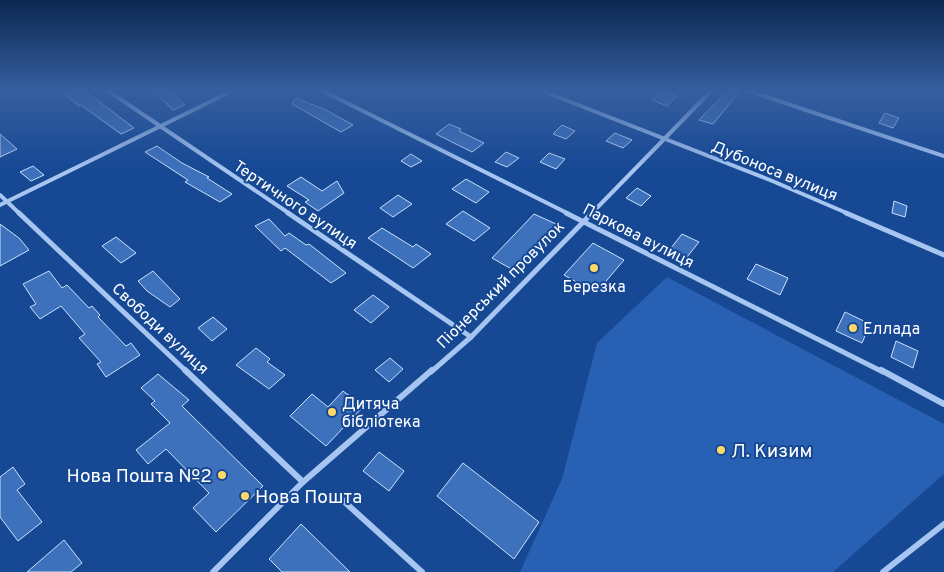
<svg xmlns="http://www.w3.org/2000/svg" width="944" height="572" font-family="Overpass,sans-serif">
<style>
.green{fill:#2861b3}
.building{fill:#3e71bc;stroke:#cde0fc}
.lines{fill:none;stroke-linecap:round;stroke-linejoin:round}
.street-far2{stroke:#a6c5f1;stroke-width:4}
.street-far1{stroke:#a6c5f1;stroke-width:5}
.street{stroke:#a6c5f1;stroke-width:6}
.poi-dot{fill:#ffd966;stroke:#164894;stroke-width:2}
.labels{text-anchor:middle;stroke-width:4;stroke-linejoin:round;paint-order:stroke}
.street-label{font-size:16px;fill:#fff;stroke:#164894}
.poi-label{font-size:16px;fill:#fff;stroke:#164894;text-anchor:start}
.near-poi-label{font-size:19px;fill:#fff;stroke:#164894;text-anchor:start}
</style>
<rect width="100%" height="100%" fill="#164894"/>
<!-- green -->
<path class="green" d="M667,277l277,147v50l-111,98h-313l42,-93 35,-136z"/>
<!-- building -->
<g class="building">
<path d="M59,90h25l50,38 -13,6 -40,-29 -2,1z"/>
<path d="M152,90h17l16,15 -12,5z"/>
<path d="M728,90h13l-28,34 -14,-4z"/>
<path d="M662,91l15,5 -10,10 -15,-6z"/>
<path d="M295,98l29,11 29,16 -12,7 -49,-28z"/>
<path d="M885,113l14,5 -6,10 -14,-5z"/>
<path d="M449,124l12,5 -2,2 25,12 -12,9 -36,-18z"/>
<path d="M562,125l13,6 -9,8 -13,-5z"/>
<path d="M615,133l17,7 -9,8 -17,-7z"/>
<path d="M0,134l17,15 -17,8z"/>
<path d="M157,146l25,17 27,14 -2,1 25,16 -12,8 -35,-20 3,-2 -43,-28z"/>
<path d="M506,152l13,6 -12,9 -12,-5z"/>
<path d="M549,153l16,6 -9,10 -16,-7z"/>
<path d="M411,154l11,7 -11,6 -10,-6z"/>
<path d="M33,166l11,9 -13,6 -11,-9z"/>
<path d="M301,177l21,14 15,-10 7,12 -26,18 -13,-9 4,-2 -22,-14z"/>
<path d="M466,179l23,13 -13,11 -24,-14z"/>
<path d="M637,188l14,8 -10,10 -15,-8z"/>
<path d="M398,195l14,9 -19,13 -13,-9z"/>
<path d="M894,201l13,5 -2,11 -13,-4z"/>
<path d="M463,211l27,17 -16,13 -28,-17z"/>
<path d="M534,214l22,10 -41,47 -23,-13z"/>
<path d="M269,219l16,17 4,-3 17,12 3,-1 37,29 -15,10 -46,-35 -4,3 -26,-25z"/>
<path d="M0,224l19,14 10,12 -29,16z"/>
<path d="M382,228l31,19 3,-3 15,10 -18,14 -45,-30z"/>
<path d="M682,234l17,8 -12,15 -16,-9z"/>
<path d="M116,237l20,16 -15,10 -19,-17z"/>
<path d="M593,243l31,17 -28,33 -32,-18z"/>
<path d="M756,264l32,14 -8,17 -33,-16z"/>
<path d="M49,271l13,17 5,-3 22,23 3,-2 8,9 -2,2 28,29 5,-3 9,12 -34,22 -9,-13 4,-2 -22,-24 6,-4 -24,-28 -21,13 -10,-12 6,-3 -13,-20z"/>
<path d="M153,271l27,28 -10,8 -23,-16 -9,-10z"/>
<path d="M373,295l16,12 -18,16 -17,-13z"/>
<path d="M845,312l25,12 -8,19 -26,-12z"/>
<path d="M213,317l14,12 -15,12 -14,-13z"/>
<path d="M896,341l22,10 -5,17 -22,-11z"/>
<path d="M256,348l14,11 -3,3 18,13 -16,14 -33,-24z"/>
<path d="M390,358l13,11 -14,13 -14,-12z"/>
<path d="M158,374l31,26 -7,6 81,80 -47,46 -23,-24 16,-15 -43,-44 -18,15 -12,-14 34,-27 -19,-19 4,-3 -14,-13z"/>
<path d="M343,391l21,15 -38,40 -36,-30 22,-22 16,13z"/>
<path d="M379,452l25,19 -15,20 -26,-20z"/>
<path d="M463,463l76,59 -25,37 -77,-63z"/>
<path d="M13,467l12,17 -8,6 25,32 -24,19 -18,-24v-40z"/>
<path d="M301,524l49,48h-68l-13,-13z"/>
<path d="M64,540l18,23 -11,9h-44z"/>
</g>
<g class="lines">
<!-- street-far2 -->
<g class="street-far2">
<path d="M107,90l183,124"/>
<path d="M321,90l248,124"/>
<path d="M540,90l230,90 79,34"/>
<path d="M746,90l198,66"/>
<path d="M0,195l20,19"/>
<path d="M0,205l234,-115"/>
<path d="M591,214l121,-124"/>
</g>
<!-- street-far1 -->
<g class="street-far1">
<path d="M19,213l168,159"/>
<path d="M288,213l183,124"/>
<path d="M566,213l317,159"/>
<path d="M846,213l98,42"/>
<path d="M431,372l40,-35 121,-124"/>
</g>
<!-- street -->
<g class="street">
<path d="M185,370l118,112"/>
<path d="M881,370l63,34"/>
<path d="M338,496l84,76"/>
<path d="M213,572l90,-90 129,-112"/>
<path d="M883,572l61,-48"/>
</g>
</g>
<!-- sky -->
<linearGradient id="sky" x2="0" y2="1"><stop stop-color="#0c2851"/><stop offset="0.53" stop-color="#365e9f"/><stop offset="1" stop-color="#365e9f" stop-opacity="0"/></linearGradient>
<rect width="944" height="170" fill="url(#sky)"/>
<!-- markers -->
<g class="poi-dot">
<circle cx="594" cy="268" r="5"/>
<circle cx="853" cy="328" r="5"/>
<circle cx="332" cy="412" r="5"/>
<circle cx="721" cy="450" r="5"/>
<circle cx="222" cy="475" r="5"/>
<circle cx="245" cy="496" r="5"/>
</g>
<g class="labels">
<!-- street labels -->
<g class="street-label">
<text transform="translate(775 170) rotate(22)" y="6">Дубоноса вулиця</text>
<text transform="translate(296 204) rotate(34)" y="6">Тертичного вулиця</text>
<text transform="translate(639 235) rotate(27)" y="6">Паркова вулиця</text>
<text transform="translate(500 284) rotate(-45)" y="6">Піонерський провулок</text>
<text transform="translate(161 328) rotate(43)" y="6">Свободи вулиця</text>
</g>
<!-- poi labels -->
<g class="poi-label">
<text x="594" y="292" text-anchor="middle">Березка</text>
<text x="863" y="334">Еллада</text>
<text x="342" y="409">Дитяча<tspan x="342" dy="18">бібліотека</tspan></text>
</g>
<!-- near-poi labels -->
<g class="near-poi-label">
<text x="731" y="457">Л. Кизим</text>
<text x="212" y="482" text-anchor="end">Нова Пошта №2</text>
<text x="255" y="503">Нова Пошта</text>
</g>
</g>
</svg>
